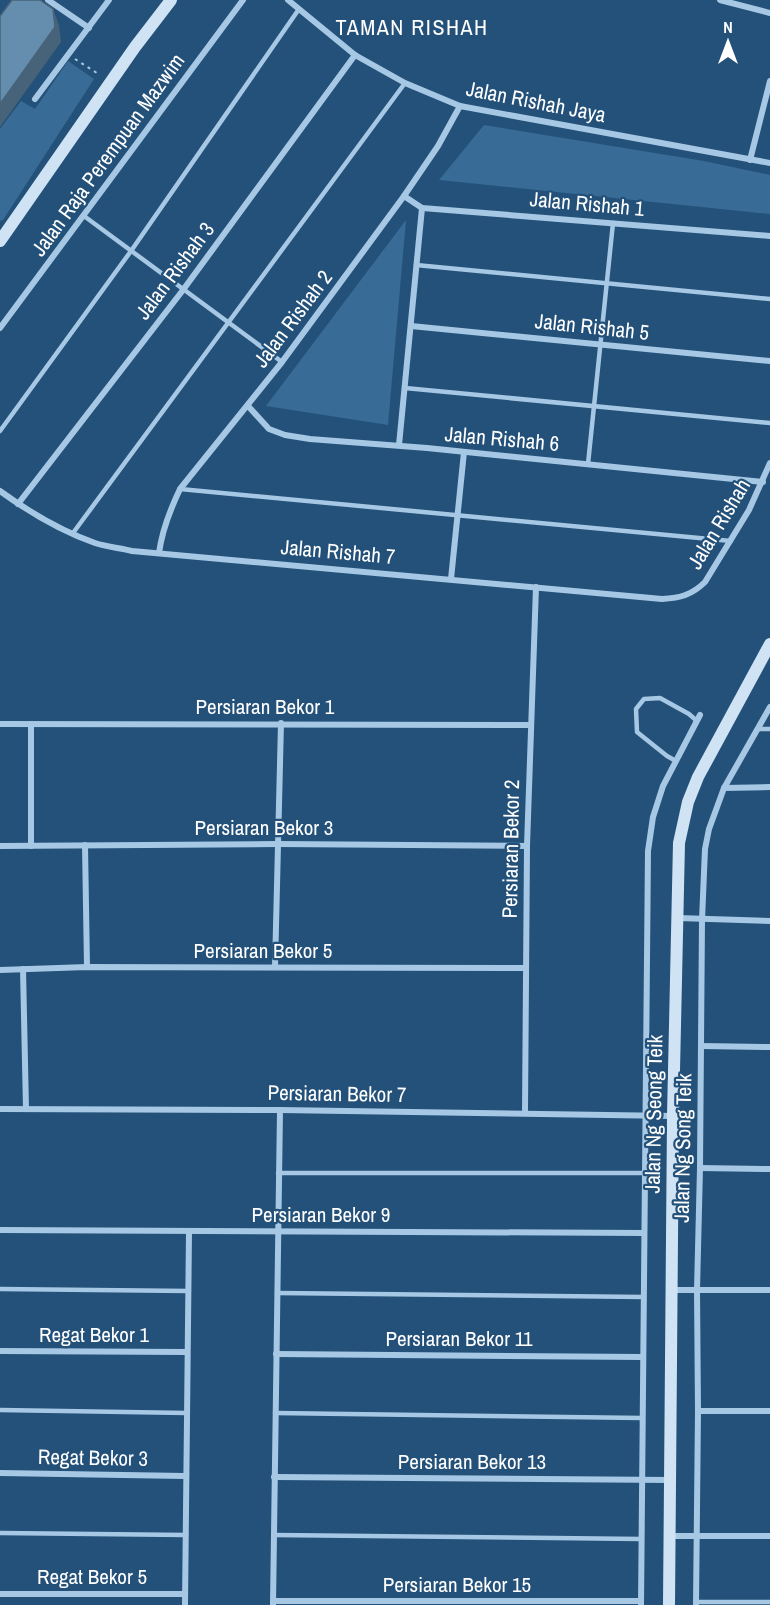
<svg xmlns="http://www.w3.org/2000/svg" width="770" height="1605" font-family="'Archivo Narrow',sans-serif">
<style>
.green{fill:#386b96}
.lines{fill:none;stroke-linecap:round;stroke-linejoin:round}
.path{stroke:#a6c8e4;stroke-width:2;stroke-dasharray:3 4.5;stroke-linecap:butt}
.service{stroke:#a6c8e4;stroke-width:4.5}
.minor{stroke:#a6c8e4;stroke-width:6}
.secondary{stroke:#cfe3f4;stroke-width:12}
.shaded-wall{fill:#47637a}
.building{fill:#658dae;stroke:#47637a;stroke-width:1.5}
.labels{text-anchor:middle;stroke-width:4.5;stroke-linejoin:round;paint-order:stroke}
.street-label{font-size:21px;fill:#fff;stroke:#245179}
.neighbourhood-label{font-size:22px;letter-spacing:1.5px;fill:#fff;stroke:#245179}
</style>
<rect width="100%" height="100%" fill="#245179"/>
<!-- green -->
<g class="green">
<path d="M68,61l26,18 -91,141 -3,1v-92l21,-28 14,8z"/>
<path d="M484,125l220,36 66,14v39l-331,-34z"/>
<path d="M406,220l-18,205 -122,-19z"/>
</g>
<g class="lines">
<!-- path -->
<path class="path" d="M75,59l25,16"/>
<!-- service -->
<g class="service">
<path d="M84,216l198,146"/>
<path d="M416,265l354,34"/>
<path d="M405,388l365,35"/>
<path d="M0,431l131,-180 168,-242"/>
<path d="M588,464l25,-241"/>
<path d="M180,489l551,52"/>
<path d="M73,533l332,-450"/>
<path d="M757,729h13"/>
<path d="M676,761l-9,-5 -30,-24 -1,-23 8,-10 16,-1 29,16 8,7"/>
<path d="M278,1173h366"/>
<path d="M0,1289l189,2"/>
<path d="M277,1293l366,4"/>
<path d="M0,1410l187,3"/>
<path d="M275,1413l367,5"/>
<path d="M0,1533l186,2"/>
<path d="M274,1535l367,4"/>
<path d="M696,1602h74"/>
</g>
<!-- minor -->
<g class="minor">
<path d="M48,0l41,28"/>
<path d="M288,0l67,55 50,28 55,23 310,57"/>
<path d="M720,0l50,13"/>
<path d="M35,99l74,-99"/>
<path d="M750,160l20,-79"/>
<path d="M404,196l18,12 348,28"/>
<path d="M411,326l359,35"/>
<path d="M0,328l243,-328"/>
<path d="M248,406l21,23 16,6 25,4 117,9 336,34"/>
<path d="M399,445l23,-237"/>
<path d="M0,491c29,21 61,40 95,52 12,4 25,5 37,8l530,48c18,-1 30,-4 43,-17l44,-72 21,-47"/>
<path d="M18,504l165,-214 172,-235"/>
<path d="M159,553c3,-23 11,-43 21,-64l102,-127 122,-166 34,-50 22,-40"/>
<path d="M451,579l13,-127"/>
<path d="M0,724l530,1"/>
<path d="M31,724v122"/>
<path d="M724,788l46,-1"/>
<path d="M85,845l2,122"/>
<path d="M0,846l278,-2 249,2"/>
<path d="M678,918l92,3"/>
<path d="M275,967l6,-244"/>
<path d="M23,969l3,140"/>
<path d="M0,970l87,-3 439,1"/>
<path d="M701,1046l69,1"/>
<path d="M0,1109l280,1 393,6"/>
<path d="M525,1112l2,-266 9,-259"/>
<path d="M700,1168l70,1"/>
<path d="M0,1230l643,3"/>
<path d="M672,1290h98"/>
<path d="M0,1351l187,1"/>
<path d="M276,1354l366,3"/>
<path d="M698,1411h72"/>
<path d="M0,1473l185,3"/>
<path d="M274,1477l396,3"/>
<path d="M670,1536h100"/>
<path d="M0,1594h185"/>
<path d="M273,1601h368"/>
<path d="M185,1605l4,-373"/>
<path d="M273,1605l7,-495"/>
<path d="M641,1605l7,-754 5,-34 10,-31 37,-71"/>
<path d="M696,1605l2,-194 -1,-121 3,-122 2,-248 3,-71 4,-20 15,-41 46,-81"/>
</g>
<!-- secondary -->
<g class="secondary">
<path d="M0,241l135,-194 36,-47"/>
<path d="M669,1605l4,-489 6,-273 9,-41 10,-25 72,-133"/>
</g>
</g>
<!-- shaded-wall -->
<path class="shaded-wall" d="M53,9l6,16 2,17 -61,85v-23z"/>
<!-- building -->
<path class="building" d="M12,0h28l13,9 2,18 -55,77v-88z"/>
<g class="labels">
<!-- street labels -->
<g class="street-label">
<text transform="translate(536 102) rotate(11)" y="7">Jalan Rishah Jaya</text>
<text transform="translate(108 155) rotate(-54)" y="7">Jalan Raja Perempuan Mazwim</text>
<text transform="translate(587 204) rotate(5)" y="7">Jalan Rishah 1</text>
<text transform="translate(175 271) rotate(-53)" y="7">Jalan Rishah 3</text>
<text transform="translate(293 319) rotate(-53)" y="7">Jalan Rishah 2</text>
<text transform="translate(592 327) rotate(6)" y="7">Jalan Rishah 5</text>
<text transform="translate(502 439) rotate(5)" y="7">Jalan Rishah 6</text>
<text transform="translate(719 524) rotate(-59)" y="7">Jalan Rishah</text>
<text transform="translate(338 552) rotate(5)" y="7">Jalan Rishah 7</text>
<text x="265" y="714">Persiaran Bekor 1</text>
<text x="264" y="835">Persiaran Bekor 3</text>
<text transform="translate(511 849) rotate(-89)" y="7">Persiaran Bekor 2</text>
<text x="263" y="958">Persiaran Bekor 5</text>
<text transform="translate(337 1094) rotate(1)" y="7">Persiaran Bekor 7</text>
<text transform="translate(654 1114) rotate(-89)" y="7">Jalan Ng Seong Teik</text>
<text transform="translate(683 1148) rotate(-89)" y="7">Jalan Ng Song Teik</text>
<text x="321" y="1222">Persiaran Bekor 9</text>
<text x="94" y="1342">Regat Bekor 1</text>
<text x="459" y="1346">Persiaran Bekor 11</text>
<text transform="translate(93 1458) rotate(1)" y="7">Regat Bekor 3</text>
<text x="472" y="1469">Persiaran Bekor 13</text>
<text x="92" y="1584">Regat Bekor 5</text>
<text x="457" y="1592">Persiaran Bekor 15</text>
</g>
<!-- neighbourhood labels -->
<g class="neighbourhood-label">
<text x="412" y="35">TAMAN RISHAH</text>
</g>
</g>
<!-- north arrow -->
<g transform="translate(728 42)" stroke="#245179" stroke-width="4.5" paint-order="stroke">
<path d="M0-4.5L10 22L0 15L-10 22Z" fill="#ffffff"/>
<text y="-9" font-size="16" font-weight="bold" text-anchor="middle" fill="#ffffff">N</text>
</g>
</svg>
